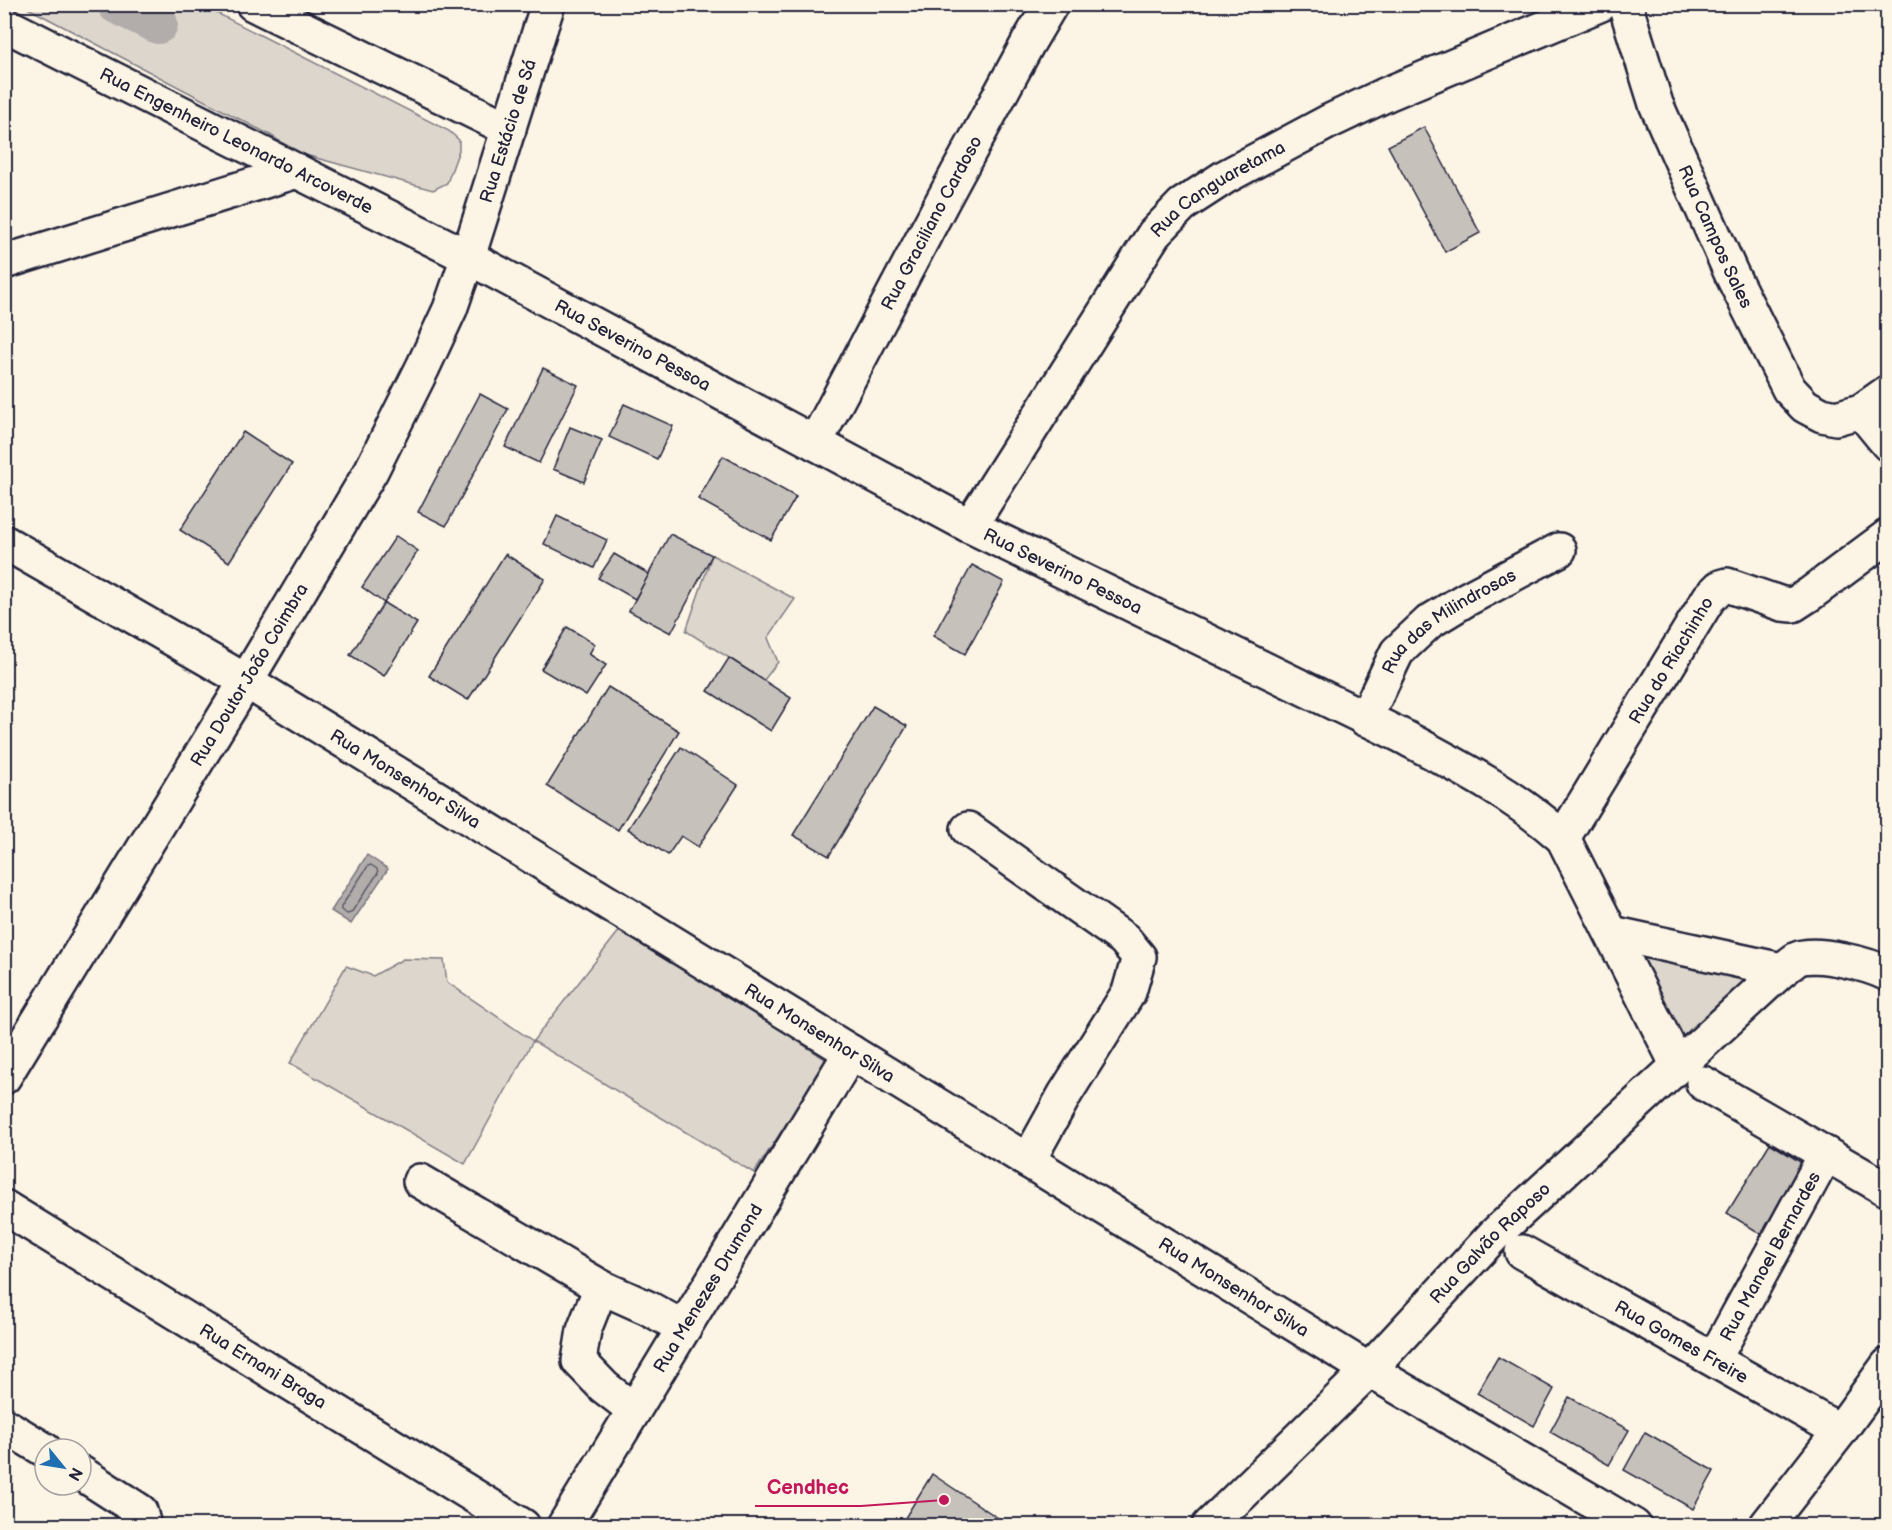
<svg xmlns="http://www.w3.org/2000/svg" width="1892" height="1530" font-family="'Balsamiq Sans',sans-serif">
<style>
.green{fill:#dcd6cc;stroke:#7f7c84;stroke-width:1.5}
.water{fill:#b2adab;stroke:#78757e;stroke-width:1.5}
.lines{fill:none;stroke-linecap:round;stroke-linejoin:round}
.shore{stroke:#5c5a68;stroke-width:1.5}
.canal{stroke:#b2adab;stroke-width:40}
.building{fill:#c6c1bb;stroke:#22223b;stroke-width:1.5}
.minor-casing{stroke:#22223b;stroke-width:38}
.minor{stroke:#fcf5e5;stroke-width:33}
.labels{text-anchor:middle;stroke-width:5;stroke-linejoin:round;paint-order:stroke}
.street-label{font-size:18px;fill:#22223b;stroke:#fcf5e5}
.leader{fill:none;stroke:#c2185b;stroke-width:2}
.callout-dot{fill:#c2185b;stroke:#fcf5e5;stroke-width:2}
.callout-label{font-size:20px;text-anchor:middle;font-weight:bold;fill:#c2185b;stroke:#fcf5e5;stroke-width:5;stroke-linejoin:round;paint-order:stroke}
</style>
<rect width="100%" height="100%" fill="#fcf5e5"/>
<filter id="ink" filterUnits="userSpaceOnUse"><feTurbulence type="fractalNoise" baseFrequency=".0167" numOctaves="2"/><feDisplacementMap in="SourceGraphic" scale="12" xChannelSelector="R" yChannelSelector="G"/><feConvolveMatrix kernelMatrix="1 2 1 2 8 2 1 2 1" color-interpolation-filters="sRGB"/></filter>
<g filter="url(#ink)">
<!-- green -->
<g class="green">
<path d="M22,5h179l248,126 10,9v10l-12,33 -14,7 -135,-37 -28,-18z"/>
<path d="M712,555l83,44 -27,39 10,24 -14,18 -78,-49z"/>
<path d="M623,926l205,135 -74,112 -221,-132 -68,123 -175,-101 56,-97 27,10 30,-17 41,1 3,22 86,59z"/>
<path d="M1632,946l125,33 -76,71z"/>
</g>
<!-- water -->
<path class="water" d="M367,855l21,14 -37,55 -20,-13z"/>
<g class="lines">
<!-- shore -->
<path class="shore" d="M371,865l6,4 1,4 -27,40 -4,1 -6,-4v-3l27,-41z"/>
<!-- canal -->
<path class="canal" d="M117,4l41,20"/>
</g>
<!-- building -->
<g class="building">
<path d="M1424,127l56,106 -35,19 -57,-106z"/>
<path d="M543,368l35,17 -39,78 -34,-16z"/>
<path d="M480,394l28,15 -62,117 -28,-14z"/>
<path d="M624,404l49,22 -16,33 -48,-22z"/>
<path d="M570,427l32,13 -18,42 -31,-13z"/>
<path d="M243,432l49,32 -63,98 -49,-32z"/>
<path d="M723,456l73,41 -25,43 -73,-41z"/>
<path d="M557,516l50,24 -13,28 -50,-24z"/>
<path d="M670,534l42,21 -41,78 -42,-22z"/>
<path d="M396,536l22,15 -34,52 -22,-16z"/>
<path d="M505,554l40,25 -77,121 -39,-24z"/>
<path d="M614,554l35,20 -14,25 -37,-21z"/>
<path d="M972,565l32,17 -39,72 -32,-18z"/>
<path d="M384,603l33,20 -33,53 -34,-21z"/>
<path d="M567,627l28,17 -6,10 17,11 -20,31 -45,-27z"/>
<path d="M729,658l62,40 -20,33 -63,-40z"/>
<path d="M608,687l71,44 -61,99 -71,-44z"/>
<path d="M873,706l34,20 -78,130 -36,-21z"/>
<path d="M681,747l57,38 -40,62 -17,-11 -13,19 -40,-26z"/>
<path d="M1770,1143l43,27 -42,70 -44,-27z"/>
<path d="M1498,1357l56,32 -20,37 -57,-33z"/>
<path d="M1569,1397l60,33 -20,35 -59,-33z"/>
<path d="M1645,1432l69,39 -21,38 -69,-39z"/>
<path d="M932,1474l78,52h-110z"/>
</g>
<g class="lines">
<!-- minor casing -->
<g class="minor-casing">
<g id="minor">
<path d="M253,4l256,125"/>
<path id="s1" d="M1625,4l31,100 75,169 58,116 16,17 17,9 14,3 25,-7 27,-19"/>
<path id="s2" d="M4,24l464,233 502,269 432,210c56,30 113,59 161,102l115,228"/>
<path d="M4,262l293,-91"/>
<path d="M1861,411l27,33"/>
<path id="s3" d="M815,443l127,-241 86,-159 23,-39"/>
<path id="s4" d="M970,526l184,-292 28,-29 43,-28 103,-55 59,-28 214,-90"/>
<path id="s5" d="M4,542l242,139 1123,689 265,156"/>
<path id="s6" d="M1365,719l32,-67 32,-30 36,-22 94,-50"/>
<path d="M968,829l156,110 15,18 -10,35 -64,102 -37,67"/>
<path id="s7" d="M1563,838l146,-240 11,-11 7,-2 55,19 11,1 17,-11 78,-58"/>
<path d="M1612,933l170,37"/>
<path id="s8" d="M4,1077l242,-396 125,-210 52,-104 27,-58 18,-52 80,-253"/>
<path d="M1703,1083l185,107"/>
<path d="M420,1181l181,106 47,21 36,20"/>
<path id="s9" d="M4,1207l519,319"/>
<path id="s10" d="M1522,1252l318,179"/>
<path d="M601,1287l-17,43 -5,31 25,26 30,23"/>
<path id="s11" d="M1714,1359l112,-205"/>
<path d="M4,1425l41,25"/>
<path d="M81,1473l59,38 4,15"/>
<path id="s12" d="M564,1526l287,-474"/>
<path id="s13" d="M1209,1526l160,-156 125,-135 288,-265c5,-3 10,-8 15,-11 18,-9 73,6 91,15"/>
<path d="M1766,1526l74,-95 48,-66"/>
</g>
</g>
<!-- minor -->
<use href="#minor" class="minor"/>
</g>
</g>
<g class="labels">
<!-- street labels -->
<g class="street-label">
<text dy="6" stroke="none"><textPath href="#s8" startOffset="1076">Rua Estácio de Sá</textPath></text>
<text dy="6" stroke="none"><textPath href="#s2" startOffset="260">Rua Engenheiro Leonardo Arcoverde</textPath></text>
<text dy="6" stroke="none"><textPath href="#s4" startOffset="424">Rua Canguaretama</textPath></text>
<text dy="6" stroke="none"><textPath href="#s3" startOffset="249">Rua Graciliano Cardoso</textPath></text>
<text dy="6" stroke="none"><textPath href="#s1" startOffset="250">Rua Campos Sales</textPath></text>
<text dy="6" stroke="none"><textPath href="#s2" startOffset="706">Rua Severino Pessoa</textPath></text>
<text dy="6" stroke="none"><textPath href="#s2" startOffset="1192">Rua Severino Pessoa</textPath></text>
<text dy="6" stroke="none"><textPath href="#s6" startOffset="134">Rua das Milindrosas</textPath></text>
<text dy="6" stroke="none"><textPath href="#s7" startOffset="208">Rua do Riachinho</textPath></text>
<text dy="6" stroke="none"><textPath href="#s8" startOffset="471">Rua Doutor João Coimbra</textPath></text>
<text dy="6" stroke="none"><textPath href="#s5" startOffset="466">Rua Monsenhor Silva</textPath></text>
<text dy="6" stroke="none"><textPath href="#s5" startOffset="952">Rua Monsenhor Silva</textPath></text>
<text dy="6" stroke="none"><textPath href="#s13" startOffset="399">Rua Galvão Raposo</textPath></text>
<text dy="6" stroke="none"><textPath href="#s11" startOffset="117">Rua Manoel Bernardes</textPath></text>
<text dy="6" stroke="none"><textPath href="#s5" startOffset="1438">Rua Monsenhor Silva</textPath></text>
<text dy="6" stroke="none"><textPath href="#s12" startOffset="278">Rua Menezes Drumond</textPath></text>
<text dy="6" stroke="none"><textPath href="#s10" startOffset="183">Rua Gomes Freire</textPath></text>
<text dy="6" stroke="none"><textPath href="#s9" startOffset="304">Rua Ernani Braga</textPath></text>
</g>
</g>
<!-- callouts -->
<path class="leader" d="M944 1500L861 1506H755"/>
<circle class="callout-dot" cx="944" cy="1500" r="6"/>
<g class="callout-label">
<text x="808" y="1494">Cendhec</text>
</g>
<!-- margin -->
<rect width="1892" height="1530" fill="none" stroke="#fcf5e5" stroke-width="24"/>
<rect x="12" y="12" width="1868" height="1506" fill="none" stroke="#22223b" stroke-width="2" filter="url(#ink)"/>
<!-- north arrow -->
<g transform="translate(63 1467) rotate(120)"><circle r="28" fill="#fcf5e5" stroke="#a5a1a1" stroke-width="1.5"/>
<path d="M0-4.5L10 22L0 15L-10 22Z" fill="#1f6fb2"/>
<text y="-9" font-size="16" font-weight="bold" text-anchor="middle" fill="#22223b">N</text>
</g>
</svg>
